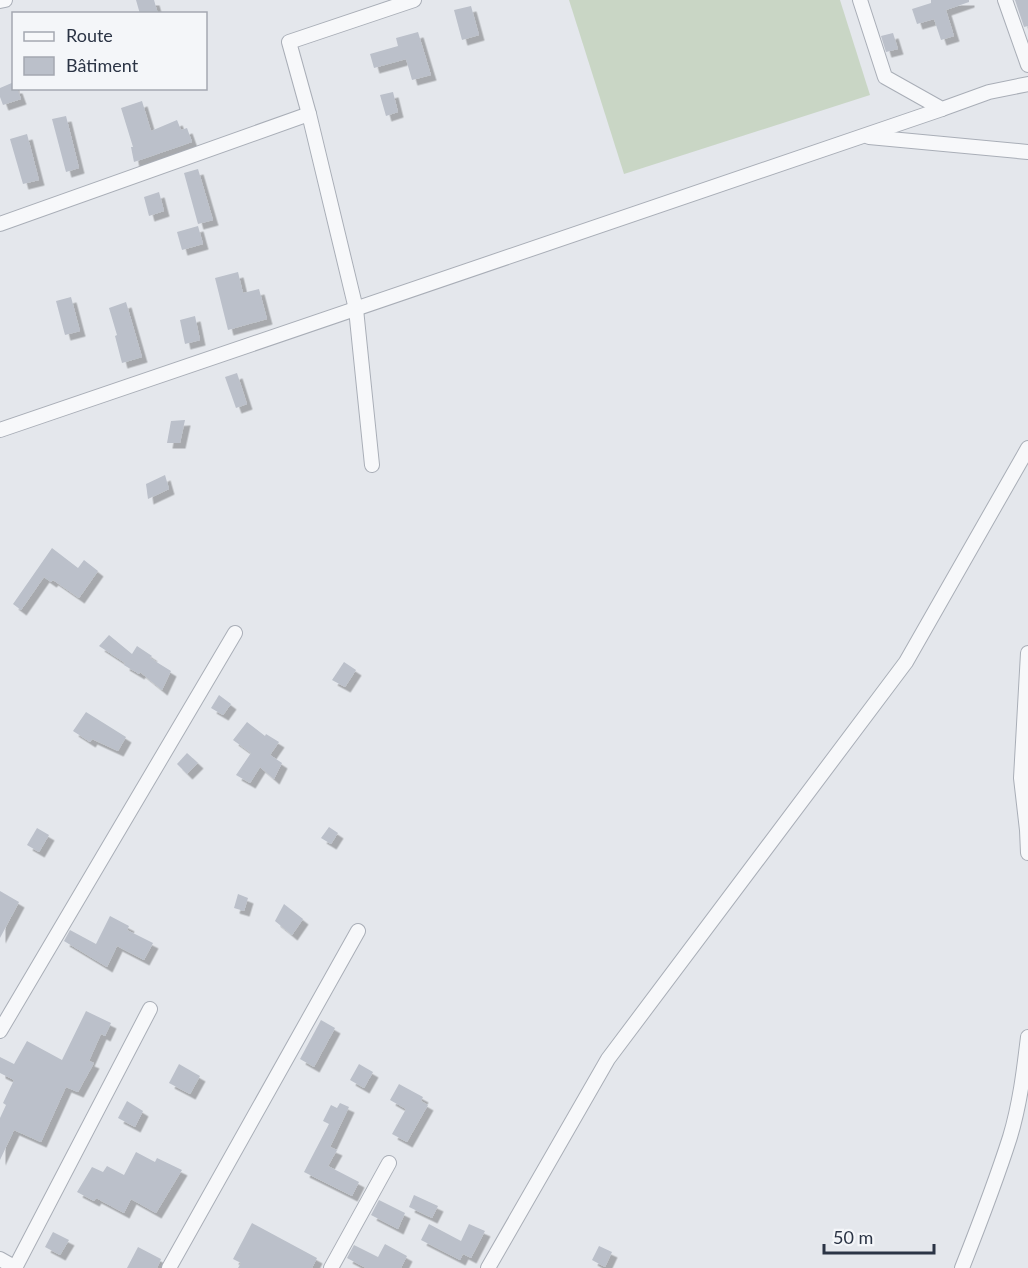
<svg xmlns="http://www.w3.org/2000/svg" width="1028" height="1268" font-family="Lato,sans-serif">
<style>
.garden{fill:#c9d6c5}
.building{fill:#bbc0ca;filter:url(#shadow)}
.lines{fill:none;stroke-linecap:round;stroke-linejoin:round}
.street-casing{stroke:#a9aeb7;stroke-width:16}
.street{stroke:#f7f8fa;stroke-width:14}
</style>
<defs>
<filter id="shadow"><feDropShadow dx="5.5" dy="5.5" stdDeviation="0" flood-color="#0004"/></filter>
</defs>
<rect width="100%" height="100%" fill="#e4e7ec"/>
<!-- garden -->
<path class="garden" d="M569,0h271l30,95 -246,79z"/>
<!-- building -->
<g class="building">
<path d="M136,0h18l4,14h-18z"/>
<path d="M931,0h38v2l-23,8 8,26 -13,4 -7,-21 -17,5 -5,-15 19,-6z"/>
<path d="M1015,0h13v26l-4,1z"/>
<path d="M471,6l8,29 -17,5 -8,-30z"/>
<path d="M418,32l13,43 -19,5 -6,-21 -32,9 -4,-14 28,-8 -2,-8z"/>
<path d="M893,33l5,16 -12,3 -5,-16z"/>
<path d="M14,82v6h3l4,11 -18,6 -3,-8v-9z"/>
<path d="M393,92l5,20 -12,4 -6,-21z"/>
<path d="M142,101l9,30 26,-11 4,10 6,-2 5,14 -58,20 -3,-15h2l-12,-39z"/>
<path d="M66,116l13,52 -13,4 -14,-53z"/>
<path d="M27,134l12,46 -16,4 -13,-45z"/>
<path d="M198,169l15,51 -15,4 -14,-51z"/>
<path d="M159,192l5,19 -15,5 -5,-19z"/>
<path d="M198,226l5,18 -21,6 -5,-18z"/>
<path d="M238,272l5,21 16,-4 8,30 -39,11 -13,-52z"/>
<path d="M71,297l9,34 -15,4 -9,-34z"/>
<path d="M126,302l16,55 -20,6 -7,-27 2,-1 -8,-27z"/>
<path d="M195,316l5,24 -15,4 -5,-24z"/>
<path d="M237,373l10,31 -11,4 -11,-31z"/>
<path d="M185,420l-5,23h-13l4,-22z"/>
<path d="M165,475l4,14 -21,10 -2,-15z"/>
<path d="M52,548l26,20 6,-8 14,11 -19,27 -26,-18 -2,2 -7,-5 -23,33 -8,-6z"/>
<path d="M109,635l23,19 5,-8 15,10 -2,2 21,13 -9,19 -22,-18 -1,2 -15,-9 1,-2 -26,-17z"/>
<path d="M344,662l12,8 -11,17 -13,-7z"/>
<path d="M219,695l12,9 -8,11 -12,-7z"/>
<path d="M86,712l40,25 -8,14 -26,-12 -2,3 -17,-11z"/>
<path d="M247,722l18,14 1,-2 13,8 -9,13 12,8 -8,16 -14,-12 -10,16 -14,-8 15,-22 -18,-13z"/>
<path d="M187,753l11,10 -11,11 -10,-10z"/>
<path d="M329,827l9,6 -7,11 -10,-6z"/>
<path d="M37,828l12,7 -10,17 -12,-7z"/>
<path d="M0,891l19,11 -19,36z"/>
<path d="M238,894l10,4 -4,13 -10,-3z"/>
<path d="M284,904l19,15 -11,16 -17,-14z"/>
<path d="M110,916l19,10 -2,4 26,13 -9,17 -27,-14 -10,21 -43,-26 6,-11 26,14z"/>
<path d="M86,1011l25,12 -6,13 -4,-2 -12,27 5,2 -16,29 -12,-5 -25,55 -27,-12 -14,30v-42l6,-13 -3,-2 11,-23 -14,-7v-16l14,7 13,-23 35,19z"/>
<path d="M321,1020l14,8 -21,39 -14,-8z"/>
<path d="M179,1064l21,12 -10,18 -21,-11z"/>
<path d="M359,1064l14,8 -9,16 -14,-8z"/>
<path d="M399,1084l24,13 -2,4 7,4 -21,37 -15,-8 14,-25 -16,-9z"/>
<path d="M127,1101l16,10 -8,16 -17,-9z"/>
<path d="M340,1103l9,4 -19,40 7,3 -9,16 31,16 -7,14 -48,-24 25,-48 -6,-3 8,-16 6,3z"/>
<path d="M136,1152l19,10 2,-4 25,12 -26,43 -25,-14 -7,14 -28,-15 -2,3 -17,-9 15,-25 11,5 4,-6 17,9z"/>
<path d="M414,1195l24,11 -6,12 -23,-11z"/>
<path d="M379,1200l26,13 -7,16 -27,-14z"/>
<path d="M252,1223l65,35 -5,10h-74l3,-5 -8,-4z"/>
<path d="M429,1224l32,17 8,-17 16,7 -14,27 -8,-4 -3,6 -39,-20z"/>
<path d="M53,1232l16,8 -9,15 -15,-8z"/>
<path d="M385,1244l22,12 -6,12h-35l-19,-10 7,-13 24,12z"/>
<path d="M599,1246l13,6 -7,15 -13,-7z"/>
<path d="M138,1247l23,12 -4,9h-30z"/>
</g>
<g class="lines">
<!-- street casing -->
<g class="street-casing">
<g id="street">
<path d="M860,0l25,77 57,32 47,-17 39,-8"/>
<path d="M1005,0l23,65"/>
<path d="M0,1l5,-1"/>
<path d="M869,137l159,15"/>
<path d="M0,224l309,-110"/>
<path d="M0,430l942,-321"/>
<path d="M372,465l-16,-156 -47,-195 -20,-72 125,-42"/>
<path d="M1028,653l-7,125 6,52 1,23"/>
<path d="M0,1031l235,-398"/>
<path d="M0,1259l16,9"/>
<path d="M15,1268l135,-259"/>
<path d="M169,1268l189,-337"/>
<path d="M331,1268l58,-105"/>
<path d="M488,1268l120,-209 298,-397 122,-214"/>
<path d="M962,1268c17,-43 34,-87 48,-131 10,-33 14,-67 18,-100"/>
</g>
</g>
<!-- street -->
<use href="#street" class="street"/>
</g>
<!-- legend -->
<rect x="12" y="12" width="195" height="78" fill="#f4f6f9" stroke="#a4a8b1" stroke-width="1.5"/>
<rect x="24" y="32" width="30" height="9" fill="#f7f8fa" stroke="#a4a8b1" stroke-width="1.5"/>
<text x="66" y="42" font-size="18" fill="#2b3445">Route</text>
<rect x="24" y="57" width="30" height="18" fill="#bbc0ca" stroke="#a4a8b1" stroke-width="1.5"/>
<text x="66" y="72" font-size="18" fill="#2b3445">Bâtiment</text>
<!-- scale -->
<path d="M824 1244v9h110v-9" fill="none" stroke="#2b3445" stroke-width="3"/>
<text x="833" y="1244" font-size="18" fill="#2b3445" stroke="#f4f6f9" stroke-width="4.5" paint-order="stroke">50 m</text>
</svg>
